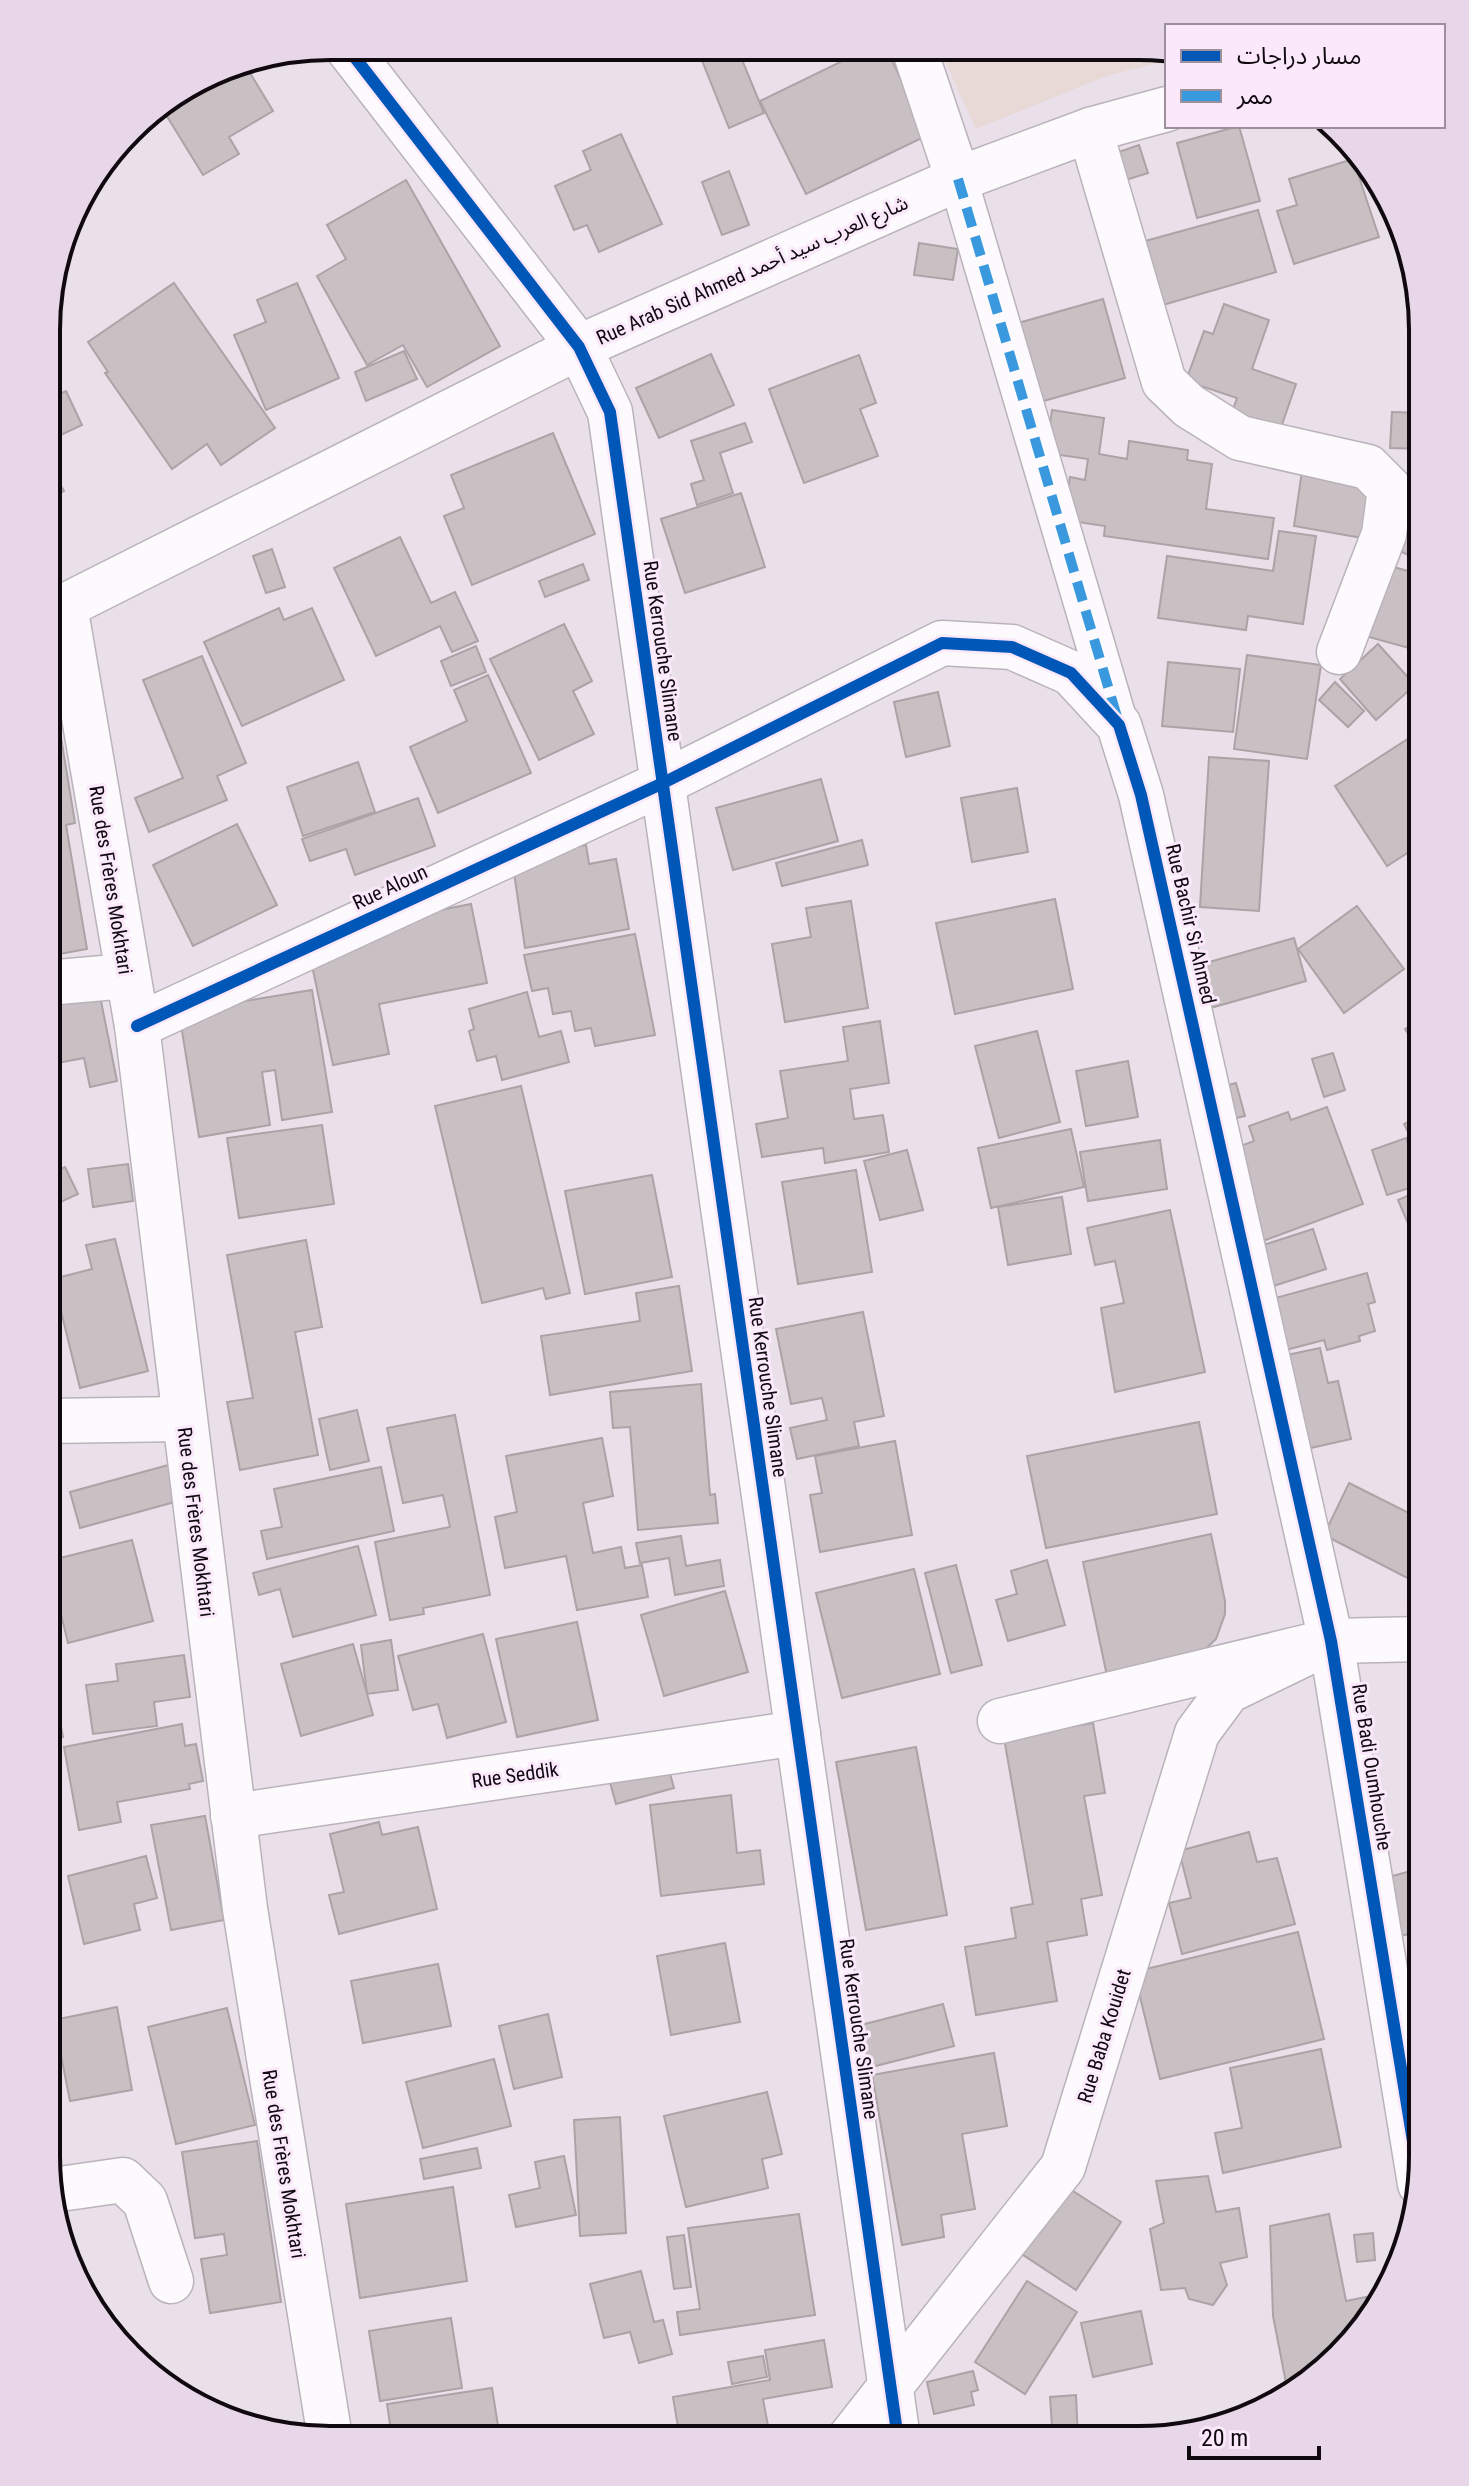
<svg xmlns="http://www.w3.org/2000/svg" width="1469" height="2486" font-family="'Roboto Condensed','Noto Sans Arabic',sans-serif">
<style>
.education{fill:#e8d9d6}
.building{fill:#c9c0c3;stroke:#aba3a6;stroke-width:2}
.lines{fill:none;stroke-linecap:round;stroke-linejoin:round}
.pedestrian-casing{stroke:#bbb3bb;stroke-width:41}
.minor-casing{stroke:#bbb3bb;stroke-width:47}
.tertiary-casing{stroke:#bbb3bb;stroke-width:47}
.primary-casing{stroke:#bbb3bb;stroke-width:47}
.pedestrian{stroke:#fcfafc;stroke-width:38}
.minor{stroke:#fcfafc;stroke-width:44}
.tertiary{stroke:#fcfafc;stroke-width:44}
.primary{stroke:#fcfafc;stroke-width:44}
.quiet{stroke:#3a99de;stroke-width:10;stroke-dasharray:20 10;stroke-linecap:butt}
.cycleway-casing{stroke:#fbe9fb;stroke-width:17}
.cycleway{stroke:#0057b8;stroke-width:12}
.labels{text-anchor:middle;stroke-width:6;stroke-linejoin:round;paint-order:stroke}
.street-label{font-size:20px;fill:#100a10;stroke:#fbe9fb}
.rim{fill:none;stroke:#100a10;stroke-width:4}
</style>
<rect width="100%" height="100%" fill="#e9e0e9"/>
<!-- education -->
<path class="education" d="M939,48h228v13l-58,14 -133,54z"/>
<!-- building -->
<g class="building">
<path d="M759,47l-19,8 24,58 -35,15 -32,-80z"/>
<path d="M869,48h17l42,87 -122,59 -46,-93z"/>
<path d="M244,63l29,48 -44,26 10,17 -36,21 -43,-70 62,-38z"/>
<path d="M1239,126l21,75 -63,17 -20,-75z"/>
<path d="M621,134l41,90 -63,28 -12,-27 -13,5 -19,-44 36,-16 -8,-19z"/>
<path d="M1139,145l9,28 -35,11 -9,-27z"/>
<path d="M1353,159l26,78 -85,27 -17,-53 20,-6 -8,-26z"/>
<path d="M729,171l20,54 -27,10 -20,-53z"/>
<path d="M406,180l94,166 -73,41 -24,-42 -36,20 -50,-89 29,-17 -19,-34z"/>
<path d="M1258,210l18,62 -120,35 -18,-64z"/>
<path d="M919,243l39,6 -5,31 -39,-5z"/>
<path d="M174,283l101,145 -54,37 -14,-21 -35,25 -67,-96 3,-1 -20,-30z"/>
<path d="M297,283l42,95 -73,32 -32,-75 32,-13 -9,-22z"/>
<path d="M1103,299l22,79 -92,26 -22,-79z"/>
<path d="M1224,304l45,16 -17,49 44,15 -19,55 -49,-16 9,-25 -51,-17 18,-50 9,3z"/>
<path d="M404,351l13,28 -51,22 -11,-29z"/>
<path d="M711,354l23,51 -75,33 -23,-50z"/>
<path d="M859,355l17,48 -16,6 18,47 -74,27 -35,-94z"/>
<path d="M66,391l16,34 -34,16v-42z"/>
<path d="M1052,410l52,8 -5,36 28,5 2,-18 59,9 -1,10 25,4 -6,45 68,9 -6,41 -164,-23 1,-10 -41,-6 6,-43 15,3 3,-21 -42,-6z"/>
<path d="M1392,412l31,1v36l-33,-1z"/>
<path d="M745,423l7,19 -32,11 13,40 -36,12 -6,-21 13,-4 -13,-39z"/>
<path d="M553,433l42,101 -123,51 -28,-69 20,-8 -13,-33z"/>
<path d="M48,465l16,26 -16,10z"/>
<path d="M1302,471l75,12 -9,56 -74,-13z"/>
<path d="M741,493l24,74 -80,26 -24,-74z"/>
<path d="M1398,518l25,12v32l-38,-18z"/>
<path d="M1279,531l37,5 -13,88 -55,-8 -2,14 -88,-12 9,-62 106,15z"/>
<path d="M400,537l31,66 24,-11 23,49 -26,11 -12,-26 -64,30 -42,-88z"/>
<path d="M272,549l13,38 -19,6 -13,-37z"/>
<path d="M1375,562l48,13v77l-68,-19z"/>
<path d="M583,564l6,16 -44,17 -6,-16z"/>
<path d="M279,608l5,12 28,-12 32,72 -102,46 -38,-84z"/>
<path d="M564,624l28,57 -19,10 21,43 -55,26 -49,-101z"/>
<path d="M1378,644l37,41 -39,35 -36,-41z"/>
<path d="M476,646l10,26 -35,14 -10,-25z"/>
<path d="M1247,655l74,10 -14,94 -73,-10z"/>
<path d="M202,656l44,107 -29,13 10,24 -78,32 -14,-34 48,-20 -40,-98z"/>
<path d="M48,658l27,165 -9,2 21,124 -39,7z"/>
<path d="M1168,662l72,7 -7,63 -71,-6z"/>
<path d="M488,675l43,98 -93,40 -28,-66 57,-26 -13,-31z"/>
<path d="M1335,682l29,29 -16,16 -29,-27z"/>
<path d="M938,692l12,54 -44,11 -12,-55z"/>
<path d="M1423,729v114l-36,23 -52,-80z"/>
<path d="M1209,757l60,4 -10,150 -59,-4z"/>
<path d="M358,762l17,50 -72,24 -16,-49z"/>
<path d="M821,779l17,62 -105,29 -17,-62z"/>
<path d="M1017,788l11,64 -56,10 -11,-64z"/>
<path d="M418,798l17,48 -80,29 -9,-26 -36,12 -8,-22z"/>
<path d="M237,824l40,81 -84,41 -40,-81z"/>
<path d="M862,840l6,25 -86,21 -6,-23z"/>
<path d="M586,845l3,19 27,-5 13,70 -104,19 -13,-89z"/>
<path d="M1055,899l18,90 -118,25 -19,-91z"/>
<path d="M851,901l17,107 -83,14 -13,-78 39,-7 -5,-29z"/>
<path d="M471,904l16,79 -108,21 10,50 -56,11 -23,-109 34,-27z"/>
<path d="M1357,906l47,63 -60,44 -46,-64z"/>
<path d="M635,934l20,101 -60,11 -4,-18 -16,3 -4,-20 -18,3 -5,-26 -16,3 -8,-36z"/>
<path d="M1294,938l12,43 -106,30 -12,-43z"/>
<path d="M312,990l20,122 -50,8 -7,-50 -13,2 8,53 -71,12 -20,-125z"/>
<path d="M527,992l12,45 22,-6 8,31 -67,18 -6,-24 -19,5 -8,-30 5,-2 -5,-20z"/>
<path d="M100,996l17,85 -27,6 -6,-29 -37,7v-58z"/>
<path d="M1423,1018v39l-18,-28z"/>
<path d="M880,1021l9,62 -39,6 4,30 29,-4 6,37 -64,11 -2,-15 -61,9 -6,-33 32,-6 -8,-47 68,-10 -5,-34z"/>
<path d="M1037,1031l23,91 -61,16 -24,-92z"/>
<path d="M1333,1053l12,37 -21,7 -12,-38z"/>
<path d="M1128,1061l10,56 -52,9 -10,-55z"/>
<path d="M1236,1083l9,33 -22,5 -9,-32z"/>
<path d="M521,1086l49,207 -24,6 -3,-11 -61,15 -47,-197z"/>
<path d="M1327,1107l36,97 -100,37 -33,-91 24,-9 -5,-15 39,-14 3,8z"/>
<path d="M1423,1115v46l-19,-37z"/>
<path d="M322,1125l12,79 -95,14 -12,-80z"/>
<path d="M1071,1129l13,58 -93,21 -13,-60z"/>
<path d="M1406,1138l16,46 -35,11 -15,-45z"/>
<path d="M1160,1140l7,49 -79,12 -8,-49z"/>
<path d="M907,1150l16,60 -43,10 -16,-59z"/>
<path d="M128,1164l5,37 -40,6 -5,-38z"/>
<path d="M65,1167l13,27 -24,11 -7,-14v-16z"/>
<path d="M856,1170l16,102 -74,12 -16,-102z"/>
<path d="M652,1175l20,102 -87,17 -20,-103z"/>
<path d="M1423,1189v47l-8,4 -17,-40z"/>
<path d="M1062,1197l9,57 -63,11 -10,-58z"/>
<path d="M1170,1210l35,162 -90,20 -14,-84 23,-5 -9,-42 -20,4 -8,-37z"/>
<path d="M1313,1229l13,40 -65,21 -13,-40z"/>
<path d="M115,1239l33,132 -68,17 -27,-109 39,-10 -6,-24z"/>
<path d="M306,1240l16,87 -27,5 23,123 -78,15 -13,-68 26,-4 -26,-143z"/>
<path d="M1367,1273l8,29 -7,2 7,27 -16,5 1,5 -33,9 -3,-10 -42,11 -14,-51z"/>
<path d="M679,1286l13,85 -142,24 -9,-59 99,-15 -4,-28z"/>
<path d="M863,1312l21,104 -30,6 5,24 -62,13 -7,-31 37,-8 -5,-22 -31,6 -15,-75z"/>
<path d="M1320,1348l8,35 10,-2 13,58 -58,13 -20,-94z"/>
<path d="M701,1384l9,111 5,-1 3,29 -80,7 -8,-103 -17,1 -3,-36z"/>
<path d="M357,1410l12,51 -39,9 -11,-51z"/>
<path d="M455,1415l35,180 -67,13 1,6 -34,6 -15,-78 75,-15 -7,-32 -40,8 -16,-75z"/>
<path d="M1199,1422l18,92 -171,34 -19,-92z"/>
<path d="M602,1438l11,58 -30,7 10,50 28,-6 4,21 17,-3 6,32 -71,13 -11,-54 -61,12 -10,-51 22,-5 -11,-56z"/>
<path d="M895,1441l17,94 -92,17 -10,-57 12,-2 -7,-37z"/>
<path d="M172,1464l10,36 -102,28 -10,-36z"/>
<path d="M381,1467l13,64 -127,28 -6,-28 21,-4 -8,-38z"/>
<path d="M1349,1483l74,37v66l-99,-51z"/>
<path d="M1211,1534l14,67v13l-9,25 -19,18 -90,19 -24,-114z"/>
<path d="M681,1536l5,30 34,-6 4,26 -49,9 -6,-37 -29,5 -4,-20z"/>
<path d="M132,1540l21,81 -85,22 -20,-82z"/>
<path d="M358,1546l18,69 -83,22 -13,-48 -21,6 -6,-22z"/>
<path d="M1047,1560l18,65 -57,16 -12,-41 21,-6 -6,-23z"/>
<path d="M956,1565l26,100 -31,8 -26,-100z"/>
<path d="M914,1569l26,105 -98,24 -26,-105z"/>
<path d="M725,1591l23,81 -84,24 -23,-81z"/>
<path d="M577,1622l21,98 -81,17 -21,-98z"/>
<path d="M483,1634l23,88 -59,16 -9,-34 -25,6 -15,-54z"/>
<path d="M391,1640l7,50 -31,4 -6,-49z"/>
<path d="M353,1644l20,71 -72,21 -20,-72z"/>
<path d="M184,1655l6,42 -36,5 3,24 -64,8 -7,-49 32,-4 -2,-17z"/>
<path d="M1423,1681v65l-5,1 -9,-64z"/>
<path d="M53,1686l10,51 -16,3v-53z"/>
<path d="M1093,1723l12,70 -21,3 18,99 -21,4 6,36 -40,7 10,59 -81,14 -11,-68 51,-9 -5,-30 22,-4 -29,-166z"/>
<path d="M182,1724l3,22 11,-2 7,37 -14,3 1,5 -73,13 4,20 -42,8 -15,-83z"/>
<path d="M916,1747l31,168 -81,15 -30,-168z"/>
<path d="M666,1759l8,29 -58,16 -8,-29z"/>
<path d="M731,1795l6,58 23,-3 4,34 -103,12 -11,-91z"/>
<path d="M205,1816l19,104 -53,10 -20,-105z"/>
<path d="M379,1822l3,13 36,-8 19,82 -98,25 -10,-39 15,-3 -14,-58z"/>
<path d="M1249,1832l8,30 20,-4 18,66 -113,30 -13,-51 22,-5 -12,-47z"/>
<path d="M146,1856l11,42 -23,6 6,26 -56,14 -16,-68z"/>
<path d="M1422,1868v63l-26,6 -15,-58z"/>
<path d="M1298,1932l26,107 -164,40 -26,-107z"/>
<path d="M1422,1936v50l-11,-47z"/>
<path d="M725,1943l15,79 -69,13 -14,-79z"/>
<path d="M438,1964l13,62 -88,17 -12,-62z"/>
<path d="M943,2004l11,42 -90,23 -11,-42z"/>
<path d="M117,2007l15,83 -62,11 -16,-81z"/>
<path d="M227,2008l28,117 -79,19 -28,-117z"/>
<path d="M548,2014l14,63 -48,12 -15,-63z"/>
<path d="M1321,2049l20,98 -118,26 -8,-40 27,-5 -12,-60z"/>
<path d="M994,2053l13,73 -45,8 13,75 -34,6 3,22 -42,8 -30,-170z"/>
<path d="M494,2059l17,67 -88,22 -17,-66z"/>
<path d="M767,2092l15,62 -20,5 6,29 -82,19 -22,-91z"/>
<path d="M620,2117l6,116 -46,3 -6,-116z"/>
<path d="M257,2141l24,161 -71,11 -9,-54 26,-4 -3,-21 -29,4 -13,-86z"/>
<path d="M477,2148l4,20 -57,11 -4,-20z"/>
<path d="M564,2156l12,59 -60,12 -7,-32 31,-7 -5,-26z"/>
<path d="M1208,2176l8,36 23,-4 8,49 -27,6 7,22 -14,20 -24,-6 -4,-11 -24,2 -11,-61 14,-6 -8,-42z"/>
<path d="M1056,2180l65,42 -45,68 -65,-43z"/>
<path d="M453,2187l14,94 -107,17 -14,-94z"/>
<path d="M799,2214l16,101 -135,20 -3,-23 23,-3 -12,-81z"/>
<path d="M1329,2214l17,87 20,-4 4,22 -5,10 -78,59 -14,-72 -3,-90z"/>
<path d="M1373,2233l2,27 -18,2 -3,-27z"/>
<path d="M684,2235l7,52 -17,2 -7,-52z"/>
<path d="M641,2271l13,51 9,-2 9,34 -33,9 -9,-31 -26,6 -14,-54z"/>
<path d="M1027,2281l50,31 -52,82 -50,-32z"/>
<path d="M1141,2311l11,53 -59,13 -12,-54z"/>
<path d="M451,2318l11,70 -82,13 -11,-70z"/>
<path d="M824,2340l8,47 -69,12 5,27 -19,3 1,10h-70l-7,-42 97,-17 -5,-30z"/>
<path d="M763,2356l4,21 -35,7 -4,-22z"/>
<path d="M973,2371l5,19 -7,2 3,13 -40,9 -7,-32z"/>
<path d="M492,2388l8,50h-108l-5,-34z"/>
<path d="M1076,2395l2,45h-25l-3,-43z"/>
</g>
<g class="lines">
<!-- pedestrian casing -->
<g class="pedestrian-casing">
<path id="pedestrian" d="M958,179l161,546"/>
</g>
<!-- minor casing -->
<g class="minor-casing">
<g id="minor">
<path d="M346,46l233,301 31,65 288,2027"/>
<path d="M914,48l44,131"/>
<path d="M1090,130l74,252 25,24 51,32 128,29 22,22 -6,45 -45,118"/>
<path d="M47,983l79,-7"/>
<path d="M137,1026l524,-242 281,-141 70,4 59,26 48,52 22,70 190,846 89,543"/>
<path d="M47,1421l136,-2"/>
<path d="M1000,1721l331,-80 92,-2"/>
<path d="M233,1816l565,-83"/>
<path d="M53,2190l70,-10 22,21 26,80"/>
<path d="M849,2439l214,-272 134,-434 31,-42 103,-50"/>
</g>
</g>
<!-- tertiary casing -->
<g class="tertiary-casing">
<path id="tertiary" d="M65,606l72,420 108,883 85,529"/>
</g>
<!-- primary casing -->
<g class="primary-casing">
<path id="primary" d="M48,610l17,-4 514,-259 379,-168 132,-49 77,-21"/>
</g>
<!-- pedestrian -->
<use href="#pedestrian" class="pedestrian"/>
<!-- minor -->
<use href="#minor" class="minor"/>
<!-- tertiary -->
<use href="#tertiary" class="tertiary"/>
<!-- primary -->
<use href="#primary" class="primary"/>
<!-- quiet -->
<path class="quiet" d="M958,179l159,538"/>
<!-- cycleway casing -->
<g class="cycleway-casing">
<g id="cycleway">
<path d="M346,46l233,301 31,65 288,2027"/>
<path d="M137,1026l524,-242 281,-141 70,4 59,26 48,52 22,70 190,846 89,543"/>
</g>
</g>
<!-- cycleway -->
<use href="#cycleway" class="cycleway"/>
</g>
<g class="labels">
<!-- street labels -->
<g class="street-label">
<text transform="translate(752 270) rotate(-24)" y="7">Rue Arab Sid Ahmed شارع العرب سيد أحمد</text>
<text transform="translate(663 651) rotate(82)" y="7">Rue Kerrouche Slimane</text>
<text transform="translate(111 880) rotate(81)" y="7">Rue des Frères Mokhtari</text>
<text transform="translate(390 887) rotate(-25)" y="7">Rue Aloun</text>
<text transform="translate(1191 924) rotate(77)" y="7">Rue Bachir Si Ahmed</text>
<text transform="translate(768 1387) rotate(82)" y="7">Rue Kerrouche Slimane</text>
<text transform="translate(196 1522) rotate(83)" y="7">Rue des Frères Mokhtari</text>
<text transform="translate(1372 1767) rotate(81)" y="7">Rue Badi Oumhouche</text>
<text transform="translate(515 1775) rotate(-8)" y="7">Rue Seddik</text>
<text transform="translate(859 2029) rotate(82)" y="7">Rue Kerrouche Slimane</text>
<text transform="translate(1104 2036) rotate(-73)" y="7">Rue Baba Kouidet</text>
<text transform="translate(284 2164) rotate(81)" y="7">Rue des Frères Mokhtari</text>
</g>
</g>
<!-- crop -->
<path d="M0 0H1469V2486H0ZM330 60H1139A270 270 0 0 1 1409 330V2156A270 270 0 0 1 1139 2426H330A270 270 0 0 1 60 2156V330A270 270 0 0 1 330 60Z" fill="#e8d7e8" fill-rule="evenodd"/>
<path class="rim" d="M330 60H1139A270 270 0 0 1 1409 330V2156A270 270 0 0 1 1139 2426H330A270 270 0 0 1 60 2156V330A270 270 0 0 1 330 60Z"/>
<!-- legend -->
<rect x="1165" y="24" width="280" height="104" fill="#fbe9fb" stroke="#9d909d" stroke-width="2"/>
<rect x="1181" y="50" width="40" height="12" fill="#0057b8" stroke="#9d909d" stroke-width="2"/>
<text x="1237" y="64" font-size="24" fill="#100a10">مسار دراجات</text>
<rect x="1181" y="90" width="40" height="12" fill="#3a99de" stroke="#9d909d" stroke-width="2"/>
<text x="1237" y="104" font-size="24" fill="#100a10">ممر</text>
<!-- scale -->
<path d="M1189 2446v12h130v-12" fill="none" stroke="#100a10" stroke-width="4"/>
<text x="1201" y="2446" font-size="24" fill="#100a10" stroke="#fbe9fb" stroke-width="6" paint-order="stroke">20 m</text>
</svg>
